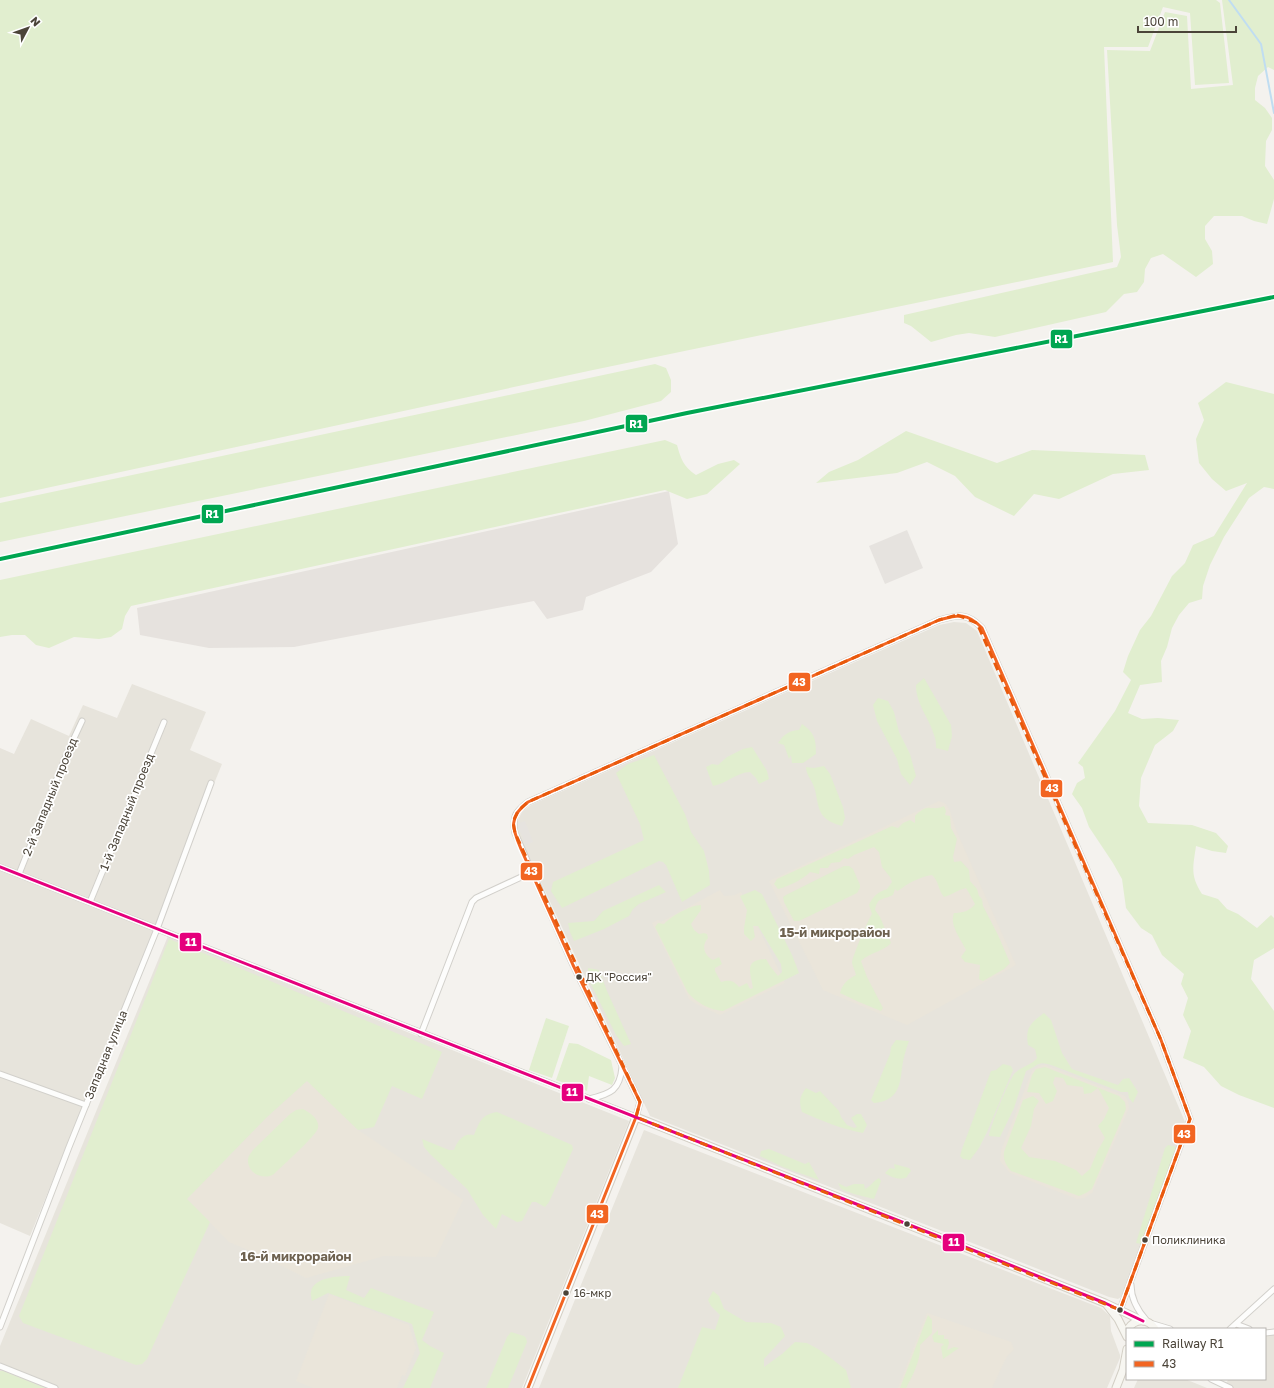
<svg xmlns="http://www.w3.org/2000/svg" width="1274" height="1388" font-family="'Golos Text',sans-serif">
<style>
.residential{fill:#e7e4dc}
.industrial{fill:#e6e2de}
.education{fill:#eae5da}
.green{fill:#e1eecf}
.parking{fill:#e6e3df}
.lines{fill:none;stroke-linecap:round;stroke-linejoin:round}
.stream{stroke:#c0ddf1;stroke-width:2}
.street-casing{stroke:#d2d0cb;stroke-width:7}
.secondary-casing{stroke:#d3cfc5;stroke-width:9}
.street{stroke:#fdfdfc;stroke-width:5}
.secondary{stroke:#f7f6f1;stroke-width:7}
.bus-1-casing{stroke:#fff;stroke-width:6}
.bus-2-casing{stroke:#fff;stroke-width:6}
.bus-1{stroke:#f26522;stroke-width:3}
.bus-2{stroke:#e5007d;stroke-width:3}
.rail-1-casing{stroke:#fff;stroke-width:7}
.rail-1{stroke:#00a651;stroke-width:4}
.marked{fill:none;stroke:#e8590c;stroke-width:3;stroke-dasharray:8 5;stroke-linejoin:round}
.bus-dot{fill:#4b4439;stroke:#fff;stroke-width:1.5}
.labels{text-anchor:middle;stroke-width:3.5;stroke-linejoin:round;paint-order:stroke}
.bus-label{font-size:11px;fill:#4b4439;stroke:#fff;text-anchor:start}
.street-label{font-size:12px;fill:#4b4439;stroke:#fff}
.neighbourhood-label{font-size:13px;font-weight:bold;fill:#6e6250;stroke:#fff}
.line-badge{stroke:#fff;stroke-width:1.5}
.badge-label{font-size:11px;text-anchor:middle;font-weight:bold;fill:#fff}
</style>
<rect width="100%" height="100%" fill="#f4f2ee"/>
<!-- residential -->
<g class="residential">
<path d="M954,622l12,1 11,8 208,491 -56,157 -8,18 -3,2 -9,-2 -459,-181 -132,-283 -1,-11 5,-10 9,-7 408,-180z"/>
<path d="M132,684l74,28 -16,38 32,14 -192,472 -30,-13v-475l14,6 17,-35 38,17 14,-31 34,13z"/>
<path d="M168,936l461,185 -107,267h-522v-42z"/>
<path d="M644,1130l457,178 9,8 1,15 9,24v3l-13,30h-568z"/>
<path d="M1274,1329v59h-52l7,-9h36v-43z"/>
<path d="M1138,1379h47l22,9h-73z"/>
</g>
<!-- industrial -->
<path class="industrial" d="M669,491l9,53 -27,28 -65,25 -3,13 -36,9 -13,-18 -240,46 -85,1 -69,-13 -3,-27z"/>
<!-- education -->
<g class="education">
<path d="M939,801l7,3 4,7 6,19 60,135 -109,60 -84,-35 -54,-109z"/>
<path d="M720,890l4,6 11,-1 6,-3 44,91 -65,32 -24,-11 -7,-5 -37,-76 6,-3 3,2z"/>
<path d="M1041,1065h5l79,31 3,5 1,7 -37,85 -8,5 -7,1 -67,-26 -10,-12 1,-10 31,-80z"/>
<path d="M307,1081l51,49 105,70 -27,57 -52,-1 -78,22 -48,-24 -29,-12 -42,-43 80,-82z"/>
<path d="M329,1294l80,31 7,23 -11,28 -3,-1 -5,13h-84l-17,-7z"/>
<path d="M927,1313l84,29 3,7 -8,9 -14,30h-94z"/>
</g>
<!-- green -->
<g class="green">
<path d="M0,0h1216l4,3 9,80 -34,2 -5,-72 -27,-6 -15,40h-44l9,215 -520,108 -593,128z"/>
<path d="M1222,0h52v70l-6,-3 -10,9 -3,12v12l10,8 7,10v12l-6,11 -1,25 9,14v19l-7,25 -13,-3 -12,-5h-28l-9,10v13l7,12 1,13 -17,13 -33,-23 -12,4 -6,11 -1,13 -7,10 -13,2 -18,18 -111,25 -26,-4 -13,2 -25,7 -20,-16 -7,-3v-8l213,-48 4,-10 -4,-32 -10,-175 43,1 15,-39 22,4 4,73 42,-4z"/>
<path d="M655,364l11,4 5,12v12l-10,9 -77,20 -584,121v-39z"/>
<path d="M1226,382l48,12v95l-10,-2 -15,11 -25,39 -14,28 -7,21 -1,13 -13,4 -10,12 -7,13 -5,19 -6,14 1,21 -22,3 -12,28 14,6 16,-1 21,2 -6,11 -18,14 -14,33 -2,28 9,17 44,2 24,8 12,13 -2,7 -14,-2 -16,-5c-3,22 -6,29 6,48l16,5 9,10 11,5 19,14 14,-13 3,3v30l-20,12 -3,19 23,32v97l-35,-13 -18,-9 -17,-19 -21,-9 8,-27 -8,-16 5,-17 -7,-14 3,-10 -22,-19 -10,-20 -11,-7 -15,-20 -4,-29 -9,-16 -24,-36 -7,-19 -10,-14 5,-11 8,-5 -2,-11 -5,-4 37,-52 16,-31 -8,-8 5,-16 12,-26 11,-14 21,-40 13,-13 8,-18 21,-9 33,-53 -21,8 -14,-12 -13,-16 -3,-24 8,-19 -6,-17z"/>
<path d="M906,431l91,32 35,-13 113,5 4,15 -36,4 -54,25 -25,-5 -20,22 -39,-19 -20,-21 -28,-14 -30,11 -81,10 13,-11 29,-12z"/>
<path d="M665,440l12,5c4,14 6,21 19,30l22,-11 16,-4 6,4 -33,30 -20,5 -22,-9 -534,116 -6,10 -3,13 -11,8 -12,2 -25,-2 -25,11 -13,-3 -11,-10h-13l-12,2v-57z"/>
<path d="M924,678l27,47 1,11 -4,15 -12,-3c0,-4 0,-9 -2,-13 -5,-18 -18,-30 -18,-50z"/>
<path d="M878,698l10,3 6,11 5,20 11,22 6,22 -6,9 -9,-11 -4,-15 -20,-38 -4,-16z"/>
<path d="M802,724c13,9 14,16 14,30l-13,9h-11l-1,-8 -2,4 -5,-14 -6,-2c5,-8 12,-13 21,-13z"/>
<path d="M752,747l15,24 2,8 -10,5 -3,-6 -6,-6c-13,0 -24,12 -37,14l-7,-19 6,-3 6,1 9,-8 16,-8z"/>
<path d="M654,755l31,59 6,18 13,19 5,20 1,14 -28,17 -16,-37 -3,-3 -4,-1 -97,47 -11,-17 2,-9 91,-42 -4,-16 -24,-51 12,-9z"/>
<path d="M824,766l6,8 13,33 2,11 -3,8c-16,-5 -22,-9 -25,-26 -1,-4 -1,-8 -3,-13 -2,-7 -8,-12 -8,-20l8,1z"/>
<path d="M944,806l2,5 -1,4 5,1 1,12 6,11 -4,18 1,5 7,-1 8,9 1,11 7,8 2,7 3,3 1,7 15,29 12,28 -6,6 -21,12 -4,-2 1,-14 -15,-3 -4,-5 5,-7c-5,-11 -17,-25 -12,-37 8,0 16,-2 21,-9l-6,-11 -3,-5c-9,2 -14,7 -22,9 -6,-7 -5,-16 -12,-22 -8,1 -17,5 -24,9 -4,2 -6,5 -11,7l-2,-2 -2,6c-10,5 -16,2 -18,15l5,7 11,26c-8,9 -21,9 -30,18l6,16 16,31 -2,3 -22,-9 -19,-9c3,-10 7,-13 16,-18 -1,-4 -3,-8 -4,-12 0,-6 17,-45 20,-49l-3,-9c4,-9 9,-13 18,-16l5,-7 -2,-5 -8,-10 -3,-15 -5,-5 -20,8 -6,4 -4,-1 -4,4 -9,1 -3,5h-8l-1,6 -9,-2c-6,7 -23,15 -32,17l-4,-5 3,-5 115,-53 6,2 5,-5 7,-3 5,3v-7c4,-4 10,-9 15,-8 6,0 8,1 14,-2z"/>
<path d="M844,866h5l4,3 7,16v3l-3,5 -58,28h-5l-10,-19 -1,-5 3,-2z"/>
<path d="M659,885l7,7 -27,12 -6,5 -4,7 -25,13 -30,12 -4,-9 -2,-9 26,-2 9,-10z"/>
<path d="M755,890l7,4 30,61 7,18 -76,38c-13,-1 -26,-8 -35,-18l-33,-66 3,-4 6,1c7,-8 27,-19 37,-19v5l-10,14 3,6 5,4 5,-1 3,1 1,4c-7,8 -4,17 5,22l6,-3 3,7 -7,4v3l6,11c8,-2 12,-2 18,5l8,-4 3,6 3,-1c-3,-17 -9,-28 13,-29l4,7 8,10 4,-4 -1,-8 -23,-38h-5l2,11 -4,4 -7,-7v-6l3,-18 -7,-14z"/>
<path d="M169,939l273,113 -20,47 -30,-13 -18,41 -16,3 -51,-49 -40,36 -80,82 23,23 -63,137 -5,5 -6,1 -113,-42 -4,-7z"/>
<path d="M588,968l11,2 8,21 24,53 -7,2 -8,-11 -28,-57z"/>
<path d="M1044,1013l7,7 11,33 10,16 46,16 5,-6 6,-1 9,14 -5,11 -4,-5 -1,-6h-7l-67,-26c-17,-6 -14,-1 -28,5l-12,37 -14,29 -11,-1c1,-9 20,-57 26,-63 7,-7 17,-8 22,-15l-2,-9 -7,-4c-3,-18 3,-22 16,-32z"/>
<path d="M546,1018l23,8 -17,52 -23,-8z"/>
<path d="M896,1040l13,1c-3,8 -6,18 -7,27 -2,19 -5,33 -28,35l-3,-3 19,-46 1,-7z"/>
<path d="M569,1043l9,1 33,16 4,18 -3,7 -23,-9 -2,15 -31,-11z"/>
<path d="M1003,1064l8,2 2,4 -26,62 -8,16 -9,12 -7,-1 -3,-3 2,-7 29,-78 5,-1z"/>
<path d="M1045,1067l74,29 6,6 1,7 -34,80 -6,4 -7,3 -68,-25c-5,-6 -8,-11 -7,-19l19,-52 10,-4 6,5 -5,8 -3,17 -10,22 8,9 26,4 21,9 6,6 8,-7 8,-19 7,-12 -7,-12 6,-7 5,-11 -11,-20 -7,5 -7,1 -1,-7 -16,-2 -4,-7 -8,-1 -2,6 4,8 -4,10 -7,3 -7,-11 -12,-1 5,-17 4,-6z"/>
<path d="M806,1088l10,5 4,-2 19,20 2,6 6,8 7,3 3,-1 -6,-9 6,-4h4l6,11 -4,8c-18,-3 -44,-13 -61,-21 -3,-10 -3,-15 4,-24z"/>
<path d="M303,1109c6,3 17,10 15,19 -2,8 -36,38 -44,46 -11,7 -27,-1 -26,-15 0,-3 3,-6 5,-9l37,-36 6,-4z"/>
<path d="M497,1112l75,33 1,4 -24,53 -4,5 -9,-5h-4l-10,19 -5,1 -15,-8 -6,15 -13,-14 -16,-26 -37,-35 -6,-7 -2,-8 27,11h5c3,-9 10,-18 20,-15 6,-14 7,-20 23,-23z"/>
<path d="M1168,1145l9,2 -36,97 -5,-1 29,-95z"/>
<path d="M769,1149l36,15 4,-2 10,18 -36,-13 -23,-11 1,-5z"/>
<path d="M894,1164l15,4 2,3c-1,1 -4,5 -4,6 -6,4 -17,0 -22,-4l5,-5 5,1z"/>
<path d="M879,1178l2,3 -7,18 -20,-5 -13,-5 -3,-6 8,4 8,-3h10l1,5c6,-3 8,-8 14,-11z"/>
<path d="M350,1276l-4,14 18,8 7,-10 63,24 -12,28 8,6 14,7 -14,35h-27l17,-35 -8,-29 -84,-31 -16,8c0,-2 -2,-7 -1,-9 2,-15 28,-16 39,-16z"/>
<path d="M713,1291l6,5 5,13 22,13 25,1 10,4 4,9 -21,23v8l18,-13 13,-12 12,1 11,6 14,10 14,11 5,18h-173l24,-61 13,3 5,-15 -9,-9 -3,-6z"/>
<path d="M928,1315l4,5v13l-12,12c1,15 -7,30 -14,43h-6z"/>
<path d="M938,1330v5h6v4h4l1,4 -2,7 7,-3 5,1 -16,11 -2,-12 3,-3 -10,-2 -2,-6z"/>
<path d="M511,1332l13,4 2,2 1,4 -19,46h-22l21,-51z"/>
<path d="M0,1371h3l42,17h-45z"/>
</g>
<!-- parking -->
<g class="parking">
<path d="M907,530l16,38 -38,16 -16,-38z"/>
<path d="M525,821l8,21 -7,3 -9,-21z"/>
</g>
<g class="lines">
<!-- stream -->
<path class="stream" d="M1229,0l32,44 13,69"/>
<!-- street casing -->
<g class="street-casing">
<g id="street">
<path d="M0,867l636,250 4,-15 -67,-137 -58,-132c-3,-16 0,-21 13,-31l411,-182c19,-5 28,-8 43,8l179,412 29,79 -70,191"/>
<path d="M19,874l49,-123 14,-30"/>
<path d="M90,902l74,-180"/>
<path d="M421,1034l51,-132 4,-4 56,-26"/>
<path d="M0,1074l86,31"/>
<path d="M589,1099c22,-5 31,-9 33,-32"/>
<path d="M1131,1285c0,14 7,26 16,36"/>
<path d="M1150,1323l20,6"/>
<path d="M1236,1324l13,5"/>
<path d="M0,1327l69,-180 88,-218 54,-146"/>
<path d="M1230,1329l44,-40"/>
<path d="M1265,1333l9,-1"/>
<path d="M0,1366l55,22"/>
<path d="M1211,1379l19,9"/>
</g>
</g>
<!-- secondary casing -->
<g class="secondary-casing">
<g id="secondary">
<path d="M1107,1305l11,14 9,18"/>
<path d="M1128,1329c7,-11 20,-11 27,0"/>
<path d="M528,1388l108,-271 469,186 38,18"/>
<path d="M1116,1388l7,-18 4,-21"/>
</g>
</g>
<!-- street -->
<use href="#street" class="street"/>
<!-- secondary -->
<use href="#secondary" class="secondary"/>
<!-- bus-1 casing -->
<g class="bus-1-casing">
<path id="bus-1" d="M528,1388l108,-271 4,-15 -67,-137 -52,-116c-9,-21 -13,-32 7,-47l411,-182c19,-5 28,-8 43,8l179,412 29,79 -70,191"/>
</g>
<!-- bus-2 casing -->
<g class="bus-2-casing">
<path id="bus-2" d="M0,867l935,368 170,68 38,18"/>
</g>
<!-- bus-1 -->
<use href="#bus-1" class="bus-1"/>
<!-- bus-2 -->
<use href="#bus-2" class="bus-2"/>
<!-- rail-1 casing -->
<g class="rail-1-casing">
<path id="rail-1" d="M0,559l687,-146 587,-116"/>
</g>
<!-- rail-1 -->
<use href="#rail-1" class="rail-1"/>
</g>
<!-- marked area -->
<path class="marked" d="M957,615l20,8 184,417 29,79 -70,191 -484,-193 4,-15 -125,-269 -2,-11 5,-11 10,-9 411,-182z"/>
<!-- markers -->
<g class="bus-dot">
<circle cx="579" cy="977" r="3.5"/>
<circle cx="907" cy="1224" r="3.5"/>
<circle cx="1145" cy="1240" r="3.5"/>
<circle cx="566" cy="1293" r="3.5"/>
<circle cx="1120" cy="1310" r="3.5"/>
</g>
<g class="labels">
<!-- bus labels -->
<g class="bus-label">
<text x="586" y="981">ДК "Россия"</text>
<text x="1152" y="1244">Поликлиника</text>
<text x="574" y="1297">16-мкр</text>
</g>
<!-- street labels -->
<g class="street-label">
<text transform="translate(50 797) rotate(-68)" y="4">2-й Западный проезд</text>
<text transform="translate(127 812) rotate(-68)" y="4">1-й Западный проезд</text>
<text transform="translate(106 1055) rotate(-68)" y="4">Западная улица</text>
</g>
<!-- neighbourhood labels -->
<g class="neighbourhood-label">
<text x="835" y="937">15-й микрорайон</text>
<text x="296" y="1261">16-й микрорайон</text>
</g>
</g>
<g class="line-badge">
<rect x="1050" y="329" width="23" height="20" rx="4" fill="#00a651"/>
<rect x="625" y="414" width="23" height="19" rx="4" fill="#00a651"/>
<rect x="201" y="504" width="23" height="20" rx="4" fill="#00a651"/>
<rect x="788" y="672" width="23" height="20" rx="4" fill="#f26522"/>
<rect x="1040" y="779" width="23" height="19" rx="4" fill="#f26522"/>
<rect x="520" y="862" width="23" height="19" rx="4" fill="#f26522"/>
<rect x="179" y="932" width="23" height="20" rx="4" fill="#e5007d"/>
<rect x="561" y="1083" width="23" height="19" rx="4" fill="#e5007d"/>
<rect x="1173" y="1124" width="23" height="20" rx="4" fill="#f26522"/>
<rect x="586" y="1204" width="23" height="20" rx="4" fill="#f26522"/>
<rect x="942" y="1233" width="23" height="19" rx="4" fill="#e5007d"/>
</g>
<g class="badge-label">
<text x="1061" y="343">R1</text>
<text x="636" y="428">R1</text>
<text x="212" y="518">R1</text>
<text x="799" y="686">43</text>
<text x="1052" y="792">43</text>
<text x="531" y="875">43</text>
<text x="191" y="946">11</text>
<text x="572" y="1096">11</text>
<text x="1184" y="1138">43</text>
<text x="597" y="1218">43</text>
<text x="954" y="1246">11</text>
</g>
<!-- legend -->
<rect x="1126" y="1328" width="140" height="52" fill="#ffffff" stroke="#b7b4b0"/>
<rect x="1134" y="1341" width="20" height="6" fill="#00a651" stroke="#b7b4b0"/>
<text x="1162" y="1348" font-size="12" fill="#4b4439">Railway R1</text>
<rect x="1134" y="1361" width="20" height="6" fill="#f26522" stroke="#b7b4b0"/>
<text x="1162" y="1368" font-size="12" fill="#4b4439">43</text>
<!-- north arrow -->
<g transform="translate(28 28) rotate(49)" stroke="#ffffff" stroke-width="3" paint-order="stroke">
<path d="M0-3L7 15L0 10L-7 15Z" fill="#4b4439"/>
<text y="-6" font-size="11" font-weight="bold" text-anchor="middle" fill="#4b4439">N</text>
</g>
<!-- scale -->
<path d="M1138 26v6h98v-6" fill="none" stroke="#4b4439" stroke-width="2"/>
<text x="1144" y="26" font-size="12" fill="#4b4439" stroke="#ffffff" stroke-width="3" paint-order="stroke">100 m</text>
</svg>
